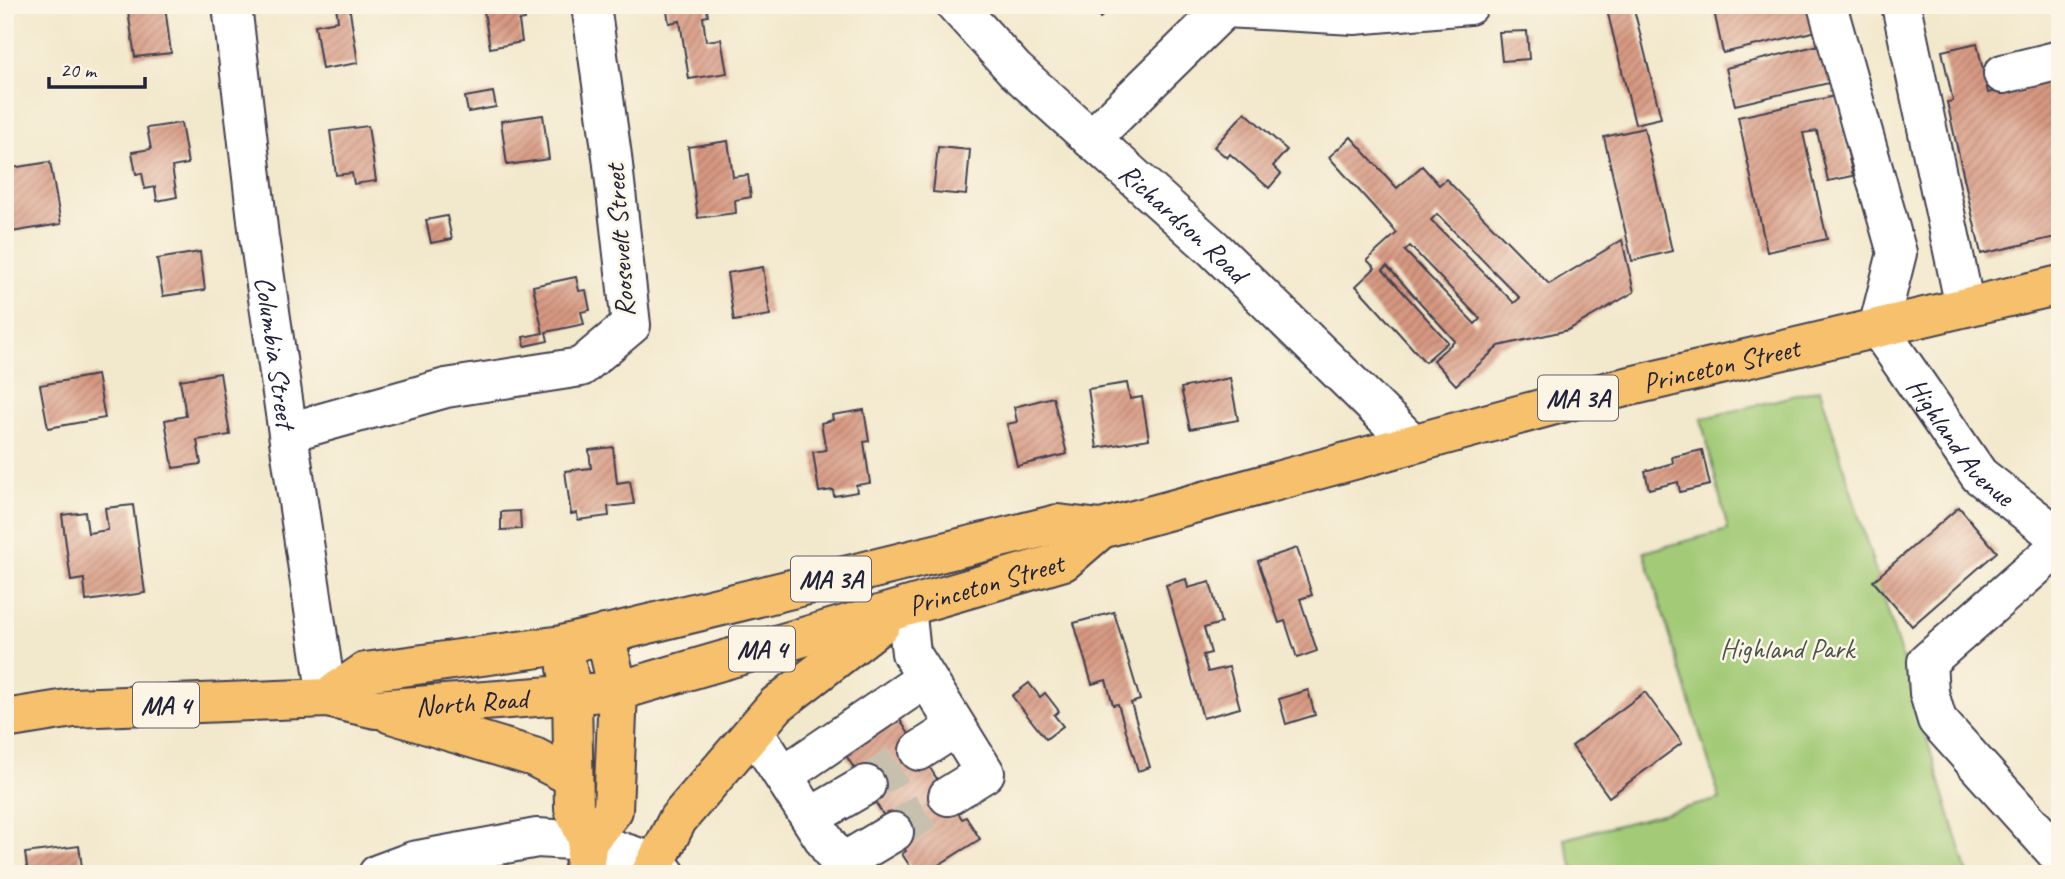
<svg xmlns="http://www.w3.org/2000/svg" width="2065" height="879" font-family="Caveat,sans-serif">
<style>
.green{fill:#a3cb77;stroke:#627659;stroke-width:2}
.building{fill:url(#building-hatch);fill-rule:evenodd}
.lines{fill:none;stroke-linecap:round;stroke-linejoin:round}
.minor-tunnel{stroke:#c8c0af;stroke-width:38;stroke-dasharray:38 19;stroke-linecap:butt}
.minor-casing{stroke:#414051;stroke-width:42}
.major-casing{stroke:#414051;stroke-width:42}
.minor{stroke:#fff;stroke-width:38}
.major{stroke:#f7c06c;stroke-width:38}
.labels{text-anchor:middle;stroke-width:5;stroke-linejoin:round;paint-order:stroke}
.shield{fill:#fcf5e5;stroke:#63616e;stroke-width:2}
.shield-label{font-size:26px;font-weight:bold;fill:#22223b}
.street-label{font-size:28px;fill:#22223b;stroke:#fcf5e5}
.park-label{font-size:28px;fill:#49554d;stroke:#fcf5e5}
</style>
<defs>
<pattern id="building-hatch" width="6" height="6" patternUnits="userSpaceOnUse" patternTransform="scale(1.75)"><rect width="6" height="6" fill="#d79881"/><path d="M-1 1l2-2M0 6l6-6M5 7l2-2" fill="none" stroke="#ae7c6b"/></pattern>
</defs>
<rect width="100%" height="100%" fill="#fcf5e5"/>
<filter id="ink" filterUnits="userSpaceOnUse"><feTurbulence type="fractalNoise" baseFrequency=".0143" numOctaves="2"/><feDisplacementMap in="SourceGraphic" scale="14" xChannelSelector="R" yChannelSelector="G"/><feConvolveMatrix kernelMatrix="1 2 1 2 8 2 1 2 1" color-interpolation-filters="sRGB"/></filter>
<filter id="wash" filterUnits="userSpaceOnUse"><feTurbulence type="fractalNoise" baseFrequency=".00686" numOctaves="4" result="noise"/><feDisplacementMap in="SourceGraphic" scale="28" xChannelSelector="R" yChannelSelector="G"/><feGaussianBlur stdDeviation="1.57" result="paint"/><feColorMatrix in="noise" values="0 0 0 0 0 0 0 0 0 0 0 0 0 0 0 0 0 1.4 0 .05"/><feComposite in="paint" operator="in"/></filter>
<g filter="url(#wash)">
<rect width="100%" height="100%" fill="#f2e8cc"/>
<!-- green -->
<path class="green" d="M1820,389l148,485h-393l-11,-35 156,-40 -76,-247 84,-22 -27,-111z"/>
<g id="blocks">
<!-- building -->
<g class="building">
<path d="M336,5h13l9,58 -36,6 -7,-44 23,-4z"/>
<path d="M483,5h40l2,15 -6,1 3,21 -32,6z"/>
<path d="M666,5h40l2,11 -5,1 3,24 15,-2 6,34 -38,6 -9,-58 -11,2z"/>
<path d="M1090,5h26l-16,13z"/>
<path d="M1633,5l28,113 -26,6 -29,-118z"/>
<path d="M1741,5h74l6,25 -98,23 -9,-42z"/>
<path d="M165,6l6,47 -36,4 -7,-46z"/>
<path d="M1527,31l2,28 -27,2 -3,-29z"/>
<path d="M1977,43l11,50 72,-16v159l-79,18 -34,-152 6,-1 -11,-50z"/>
<path d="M1823,44l10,38 -98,23 -9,-37z"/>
<path d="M493,92l3,15 -28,5 -3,-15z"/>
<path d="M1835,96l18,80 -25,5 -11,-50 -14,2 24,106 -60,13 -29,-135z"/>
<path d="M1245,112l42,38 -14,16 8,8 -12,14 -39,-34 -3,4 -13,-11z"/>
<path d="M543,115l6,44 -42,6 -6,-44z"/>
<path d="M181,123l7,41 -16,3 5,30 -20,4 -2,-14 -10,2 -3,-16 -6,1 -4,-22 19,-3 -4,-21z"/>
<path d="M368,126l8,55 -22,3 -2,-11 -16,2 -6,-44z"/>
<path d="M1644,128l28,123 -40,10 -28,-124z"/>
<path d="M1351,137l46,51 25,-22 17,19 7,-6 103,105 73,-44 12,52 -66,38 -69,16 -43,39 -23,-25 22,-19 -68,-75 -4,4 65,72 -23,20 -69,-76 19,-18 -8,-8 30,-27 -68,-76zM1437,214l83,84 -6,5 -83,-83zM1410,246l70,73 -5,5 -70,-73z"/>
<path d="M728,141l5,36 15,-2 3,22 -16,3 1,13 -38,5 -10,-71z"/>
<path d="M938,147l32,3 -4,45 -33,-3z"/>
<path d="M50,162l11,62 -56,9v-64z"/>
<path d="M447,216l5,23 -21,4 -5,-23z"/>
<path d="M200,252l5,38 -42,6 -6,-37z"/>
<path d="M763,267l7,48 -36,6 -7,-48z"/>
<path d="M576,277l3,14 7,-1 4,20 -9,2 3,12 -38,8 2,9 -23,5 -2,-9 20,-4 -10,-47z"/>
<path d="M220,373l10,62 -33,5 4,24 -28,4 -8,-48 21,-4 -6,-36z"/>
<path d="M97,375l8,43 -57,10 -8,-43z"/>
<path d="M1230,378l8,42 -48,9 -9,-41z"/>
<path d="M1127,383l3,16 12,-2 7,42 -52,9 -9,-59z"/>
<path d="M1053,397l14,57 -50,12 -10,-42 10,-2 -3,-15z"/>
<path d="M864,410l5,31 -5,1 6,41 -14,2 1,7 -23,4 -1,-6 -14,2 -6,-40 13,-2 -5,-27 12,-3 -1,-5z"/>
<path d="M613,447l4,36 13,-2 4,23 -26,3 1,9 -31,4 -1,-7 -6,1 -6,-43 26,-3 -2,-18z"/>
<path d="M1702,450l8,35 -30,7 -2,-10 -29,7 -4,-18 28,-8 -1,-6z"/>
<path d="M133,505l12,88 -59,8 -2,-22 -13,2 -9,-66 23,-3 3,21 20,-3 -3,-22z"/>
<path d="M1959,507l38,45 -85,74 -39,-45z"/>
<path d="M520,511l1,18 -20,1v-18z"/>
<path d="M1297,548l15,47 -12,4 17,52 -20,7 -12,-37 -6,2 -21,-62z"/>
<path d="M1186,579l2,9 22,-6 11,41 -17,5 7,25 -8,2 5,17 21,-5 11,41 -37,10 -37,-133z"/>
<path d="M1114,612l26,88 -9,3 19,64 -12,4 -20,-67 -5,1 -7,-25 -14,4 -18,-61z"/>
<path d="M1029,683l11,14 5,-4 14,18 -5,4 9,11 -17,13 -34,-43z"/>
<path d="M1308,690l7,25 -29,9 -7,-25z"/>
<path d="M1645,692l37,51 -73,54 -37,-51z"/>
<path d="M897,715l65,104 4,-2 14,22 -56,35h-9l-13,-20 4,-3 -64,-102z"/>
<path d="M79,846l4,28h-55l-3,-21z"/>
</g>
</g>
</g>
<g filter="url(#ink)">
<use href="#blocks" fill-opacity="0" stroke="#414051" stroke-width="2"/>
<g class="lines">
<!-- minor-tunnel -->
<g class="minor-tunnel">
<path d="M866,785l53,-34"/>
<path d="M894,832l54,-36"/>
</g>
<!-- minor casing -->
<g class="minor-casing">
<g id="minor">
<path id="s1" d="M232,5l27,232 68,461"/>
<path id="s2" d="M956,5l59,65 199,179 197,193"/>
<path id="s3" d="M1827,5l70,248 -19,75 101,147 81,63"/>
<path d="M1901,5l64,302"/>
<path d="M2003,74l57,-14"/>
<path d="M1091,139l134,-131 129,7 115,-10"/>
<path d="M289,432l157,-44 135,-21 50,-42 -19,-169 -21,-151"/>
<path d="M2060,545l-133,117 2,31 8,27 123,137"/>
<path d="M906,607l5,46 74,120 -37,23"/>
<path d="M754,731l86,133 54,-32"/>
<path d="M919,751l37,-24"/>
<path d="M784,775l141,-96"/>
<path d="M811,817l55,-32"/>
<path d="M378,874l35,-13 124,-23 51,3 68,22 10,11"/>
</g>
</g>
<!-- major casing -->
<g class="major-casing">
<g id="major">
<path d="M567,668l5,25 2,116 14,32"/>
<path id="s4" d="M327,698l38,-26 197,-27 496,-121 43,5 487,-133 472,-111"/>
<path d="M391,714l143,43 39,20"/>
<path id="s5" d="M5,719l68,-11 254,-10 49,11 242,-18 446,-130 37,-32"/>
<path d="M583,874l5,-33 25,-31 5,-119 -13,-57"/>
<path d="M650,874l28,-55 98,-114 105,-81"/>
</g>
</g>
<!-- minor -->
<use href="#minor" class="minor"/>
<!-- major -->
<use href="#major" class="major"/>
</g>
</g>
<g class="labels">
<!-- shield labels -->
<g class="shield">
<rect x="1538" y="375.5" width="80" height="45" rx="5"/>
<rect x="791" y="556.5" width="80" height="45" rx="5"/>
<rect x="729" y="626.5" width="66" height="45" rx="5"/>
<rect x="133" y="682.5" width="66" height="45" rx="5"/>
</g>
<g class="shield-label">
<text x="1578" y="407">MA 3A</text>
<text x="831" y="588">MA 3A</text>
<text x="762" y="658">MA 4</text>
<text x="166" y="714">MA 4</text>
</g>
<!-- street labels -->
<g class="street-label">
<text dy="10" stroke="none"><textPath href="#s2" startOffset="315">Richardson Road</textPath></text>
<text transform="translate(619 241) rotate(-94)" y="10">Roosevelt Street</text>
<text dy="10" stroke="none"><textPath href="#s1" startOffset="350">Columbia Street</textPath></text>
<text dy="10" stroke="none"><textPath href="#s4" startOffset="1440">Princeton Street</textPath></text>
<text dy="10" stroke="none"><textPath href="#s3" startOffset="476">Highland Avenue</textPath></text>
<text dy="10" stroke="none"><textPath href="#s5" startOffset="999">Princeton Street</textPath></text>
<text dy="10" stroke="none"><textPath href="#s5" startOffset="469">North Road</textPath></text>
</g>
<!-- park labels -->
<g class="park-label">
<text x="1787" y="658">Highland Park</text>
</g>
</g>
<!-- margin -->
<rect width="2065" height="879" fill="none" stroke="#fcf5e5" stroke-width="28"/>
<!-- scale -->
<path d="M49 77v10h96v-10" fill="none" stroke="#22223b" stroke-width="3.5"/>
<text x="60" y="77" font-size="21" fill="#22223b" stroke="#fcf5e5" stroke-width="5" paint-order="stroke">20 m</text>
</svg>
